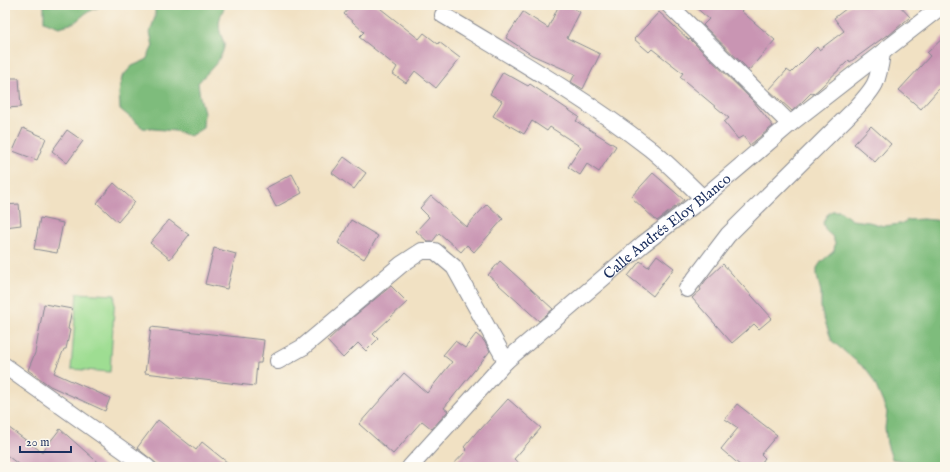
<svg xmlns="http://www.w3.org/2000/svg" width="950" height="472" font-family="'IM FELL English',serif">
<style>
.green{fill:#9edd92;stroke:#5c8678}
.forest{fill:#7ebc7c;stroke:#4c766d}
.building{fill:#c995b3}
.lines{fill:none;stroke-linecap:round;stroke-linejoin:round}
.street-casing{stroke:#868890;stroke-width:18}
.street{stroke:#fff;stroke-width:16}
.labels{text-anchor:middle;stroke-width:3;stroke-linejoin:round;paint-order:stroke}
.street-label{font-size:15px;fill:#1b2f5e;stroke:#fbf7ec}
</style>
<rect width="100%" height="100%" fill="#fbf7ec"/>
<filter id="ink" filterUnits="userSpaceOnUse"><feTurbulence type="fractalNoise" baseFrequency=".025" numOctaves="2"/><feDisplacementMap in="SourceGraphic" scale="8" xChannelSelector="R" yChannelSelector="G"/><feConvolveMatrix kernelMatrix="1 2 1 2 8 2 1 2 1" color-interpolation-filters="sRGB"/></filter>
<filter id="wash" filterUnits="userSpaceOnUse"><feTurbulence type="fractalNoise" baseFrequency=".012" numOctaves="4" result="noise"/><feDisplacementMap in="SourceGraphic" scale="16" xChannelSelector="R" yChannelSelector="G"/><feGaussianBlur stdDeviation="0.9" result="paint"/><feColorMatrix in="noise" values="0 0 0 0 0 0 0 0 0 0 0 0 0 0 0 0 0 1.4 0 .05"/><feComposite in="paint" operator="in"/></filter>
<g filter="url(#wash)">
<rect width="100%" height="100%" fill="#f1e1c3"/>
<!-- green -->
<path class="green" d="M77,293l38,2 -5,77 -39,-3z"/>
<!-- forest -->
<g class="forest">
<path d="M44,5h59l-17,8 -12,10 -15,4 -15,-6z"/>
<path d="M155,5h71c-6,9 -9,19 -5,30 1,4 4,8 3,12 -3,15 -16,24 -26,36l2,14 4,15 -1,16 -13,8 -15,-5 -32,-3 -23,-19 -1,-16 3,-16 10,-11 14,-6 7,-14 -3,-14 5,-15z"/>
<path d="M832,211h8l12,9 17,2 15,4 16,-2 8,-4 15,-1 22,2v246h-25l1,-3 -29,-5 -5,-15 -2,-16 2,-16 -12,-28 -7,-13 -36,-30 -9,-25 -2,-9v-15l-4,-16v-8l4,-6 13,-11 1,-8 -3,-7 -6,-5 -3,-8 3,-7z"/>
</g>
<g id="blocks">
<!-- building -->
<g class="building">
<path d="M351,5h25l43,34 5,-6 14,11 1,-2 21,16 -24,30 -21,-17 -9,12 -13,-9 4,-7 -38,-30 5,-5 -20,-18z"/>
<path d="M559,5h8l13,7 -13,26 33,16 -17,35 -12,-7 4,-8 -43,-19 -26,-17 17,-26 25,16z"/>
<path d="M693,5h54l-6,6 34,29 -26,30 -46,-45 6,-6z"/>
<path d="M851,5h48l11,12 -22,19 -1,-1 -37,27 -1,-2 -30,29 -6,5 -2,-1 -9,9 -10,9 -23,-21 18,-20 4,3 26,-26 2,3 25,-19 -10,-13z"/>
<path d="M659,12l30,28 1,-1 64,63 19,24 -23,19 -7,-9 -5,3 -14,-17 5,-4 -49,-41 3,-4 -31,-24 -3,3 -15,-13z"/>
<path d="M945,36v46l-24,27 -22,-19 31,-34 -3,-3z"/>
<path d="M503,72l25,14 2,-2 49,33 -3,4 40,25 -17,26 -12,-8 -7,11 -12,-8 13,-20 -31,-20 -3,4 -15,-10 -8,13 -31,-18 9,-15 -12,-7z"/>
<path d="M6,78h13l2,29 -14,1z"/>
<path d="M871,126l20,18 -16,18 -21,-18z"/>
<path d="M23,128l23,10 -9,22 -24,-9z"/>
<path d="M67,130l16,11 -16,22 -15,-12z"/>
<path d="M344,157l22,16 -12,16 -22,-16z"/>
<path d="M653,173l31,27 -27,21 -26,-24z"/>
<path d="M292,174l10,19 -26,14 -10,-19z"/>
<path d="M114,183l21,19 -17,20 -21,-19z"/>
<path d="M431,196l35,31 21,-23 16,15 -29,33 -7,-7 -6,7 -22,-19 -7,9h-4l-12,-11 13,-14 -9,-9z"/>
<path d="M19,204l2,21 -16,2v-22z"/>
<path d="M40,218l23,5 -6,30 -23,-4z"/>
<path d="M169,220l20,15 -19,24 -20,-16z"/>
<path d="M351,220l27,16 -14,23 -26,-16z"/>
<path d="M214,248l22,6 -9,35 -22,-5z"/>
<path d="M657,255l17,13 -21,28 -25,-20 12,-15 8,6z"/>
<path d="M500,261l53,48 -14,12 -51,-46z"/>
<path d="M723,264l49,54 -13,11 -5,-5 -22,19 -40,-45 9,-8 -1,-2 6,-8z"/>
<path d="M391,286l16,16 -34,32 5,5 -12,12 -8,-8 -15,15 -16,-17 20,-19z"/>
<path d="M44,304l28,5 -4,20 2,1 -4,19h-2l-10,24 56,25 -5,13 -55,-25 -22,-16 7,-17z"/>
<path d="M151,327l113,13 -3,23h-4l-2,23 -110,-13z"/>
<path d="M476,334l8,7 6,10 -46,57 4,3 -16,18 -10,-8 -29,33 -34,-30 45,-51 23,20 25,-31 -9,-7 12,-14 10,7z"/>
<path d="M508,399l33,29 -27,31 9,8h-72l16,-17 -3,-3 16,-19 1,1z"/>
<path d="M737,404l40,31 -16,19 4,4 -7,9h-16l-21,-18 17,-21 -13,-9z"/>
<path d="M158,420l38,30 6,-8 31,25h-72l-24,-19z"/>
<path d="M5,425l37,27 18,-23 43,38h-81l-17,-13z"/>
</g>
</g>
</g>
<g filter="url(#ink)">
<use href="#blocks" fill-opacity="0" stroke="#868890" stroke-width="1"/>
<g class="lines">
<!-- street casing -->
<g class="street-casing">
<g id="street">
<path d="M669,5l121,119"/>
<path d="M443,15c70,42 142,83 206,133 19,15 36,33 54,50"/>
<path d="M687,289l41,-54 128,-127c20,-22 22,-25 26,-55"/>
<path d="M278,361l25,-14 99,-83 20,-13h13l19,16 52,94"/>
<path d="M5,366l142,101"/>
<path id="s1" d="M410,467l96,-106 27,-23 110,-94 60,-46 87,-74 153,-119"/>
</g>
</g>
<!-- street -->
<use href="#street" class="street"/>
</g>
</g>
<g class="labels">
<!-- street labels -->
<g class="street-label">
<text dy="5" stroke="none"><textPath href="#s1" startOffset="353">Calle Andrés Eloy Blanco</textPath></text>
</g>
</g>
<!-- margin -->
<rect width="950" height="472" fill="none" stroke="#fbf7ec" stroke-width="20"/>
<!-- scale -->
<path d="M20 446v6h51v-6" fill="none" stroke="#1b2f5e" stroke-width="2"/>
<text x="26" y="446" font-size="12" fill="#1b2f5e" stroke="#fbf7ec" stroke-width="3" paint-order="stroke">20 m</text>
</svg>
